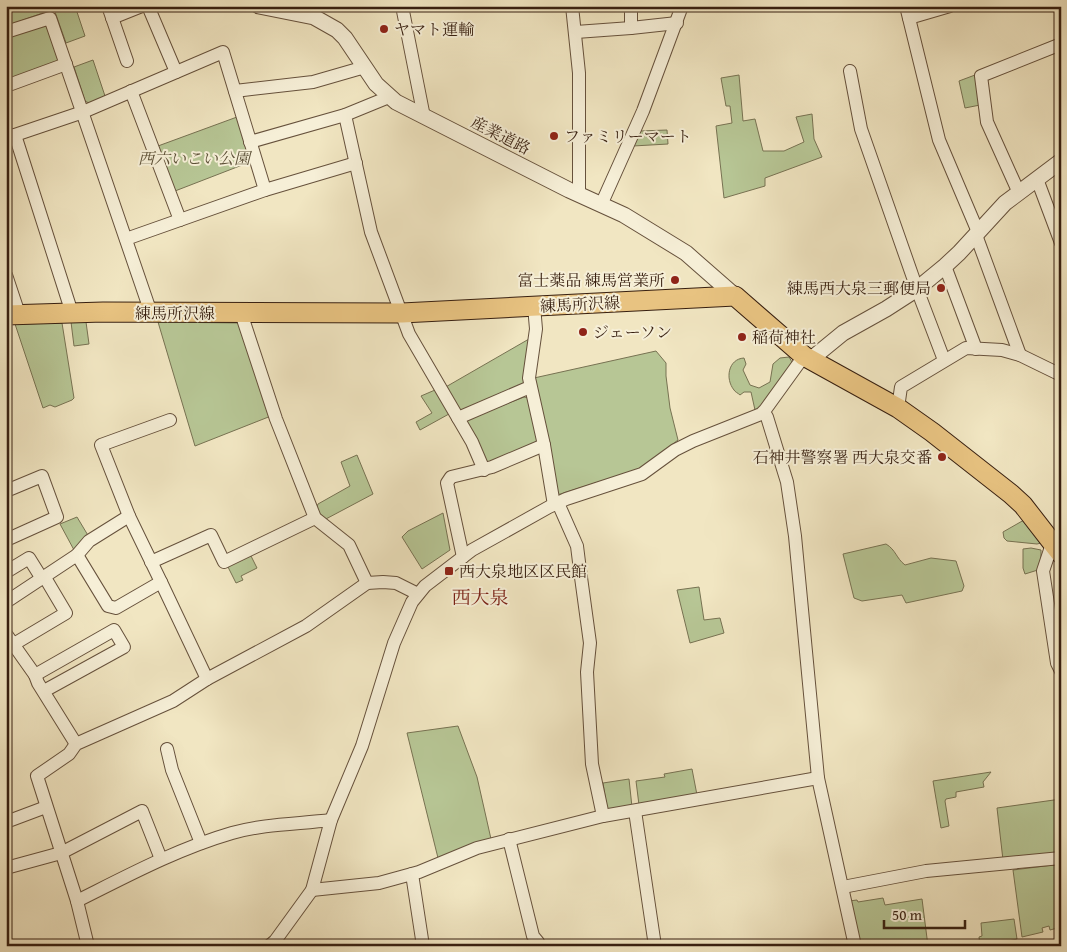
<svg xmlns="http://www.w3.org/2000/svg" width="1067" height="952" font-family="'Gentium Book Plus','Noto Serif JP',serif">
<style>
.green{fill:#b7c695;stroke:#777252}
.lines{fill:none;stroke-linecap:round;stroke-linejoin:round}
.minor-casing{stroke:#66513c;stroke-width:14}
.tertiary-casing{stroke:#66513c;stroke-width:17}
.primary-casing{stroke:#371f10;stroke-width:21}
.minor{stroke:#f6efd7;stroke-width:12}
.tertiary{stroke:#f6efd7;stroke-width:15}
.primary{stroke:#e8c381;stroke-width:19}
.poi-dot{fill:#8f2418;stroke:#f6efd7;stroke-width:2}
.labels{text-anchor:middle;stroke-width:4;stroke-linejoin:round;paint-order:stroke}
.poi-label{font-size:16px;fill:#371f10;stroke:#f6efd7;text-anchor:start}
.street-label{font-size:16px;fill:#371f10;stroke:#f6efd7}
.park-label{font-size:16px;font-style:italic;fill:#5d5138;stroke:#f6efd7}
.quarter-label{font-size:19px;fill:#7a1f14;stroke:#f6efd7}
</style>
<rect width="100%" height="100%" fill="#f1e6c2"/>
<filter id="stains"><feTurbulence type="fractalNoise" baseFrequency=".004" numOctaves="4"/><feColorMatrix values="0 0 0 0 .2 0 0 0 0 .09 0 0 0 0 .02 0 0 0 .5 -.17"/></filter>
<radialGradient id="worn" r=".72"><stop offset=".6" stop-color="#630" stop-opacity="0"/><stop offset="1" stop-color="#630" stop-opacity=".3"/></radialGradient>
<!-- green -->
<g class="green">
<path d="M6,6h69l10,30 -19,7 -12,-34 -48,17z"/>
<path d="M45,24l15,33 -2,4 -52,19v-43z"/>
<path d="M93,60l12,36 -16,7 -4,-2 -11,-34z"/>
<path d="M739,75l4,46 12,-2 8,32h21l20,-9 -8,-25 16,-3 2,25 8,18 -57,21v8l-41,12 -8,-72 16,-3 -2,-17h-4l-5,-28z"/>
<path d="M975,75l5,30 -15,3 -6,-27z"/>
<path d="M237,117l13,45 -75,29 -17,-45z"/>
<path d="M667,130l1,14 -35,2 7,-15z"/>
<path d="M71,322h15l3,22 -15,2z"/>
<path d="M158,322l82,1 31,93 -76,30z"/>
<path d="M62,323l12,75 -2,2 -17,7 -5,-2 -7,3 -28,-84z"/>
<path d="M529,339l-4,42 -3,4 -59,25 -5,-1 -38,21 -4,-8 16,-9 -11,-17 14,-6 2,2z"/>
<path d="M656,351l10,12v13l4,32 8,32 -38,29 -83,26 -23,-117z"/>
<path d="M789,357l3,5 -2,4 -31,42 -4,2 -4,-18h-7l-4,3c-2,-2 -5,-3 -6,-5 -9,-11 -6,-31 10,-32l2,6 -3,6 7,15 9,3 11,-6 3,-18 7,-6z"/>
<path d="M524,397l5,1 10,40 -2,5 -47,20 -5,-2 -18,-37 1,-5z"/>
<path d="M357,455l16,39 -49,26 -8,-11 2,-5 32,-18 -9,-24z"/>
<path d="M443,513l7,37 -28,19 -20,-32 6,-6z"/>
<path d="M77,517l12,20 -15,13 -14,-26z"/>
<path d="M1024,520l17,23 -4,1 -30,-3 -3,-3 -1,-6z"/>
<path d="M886,544c10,6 10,14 19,21l26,-7 25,3 8,25 -2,5 -56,12 -4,-8 -40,6 -8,-3 -11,-44z"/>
<path d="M1031,548l10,2v19l-16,5 -2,-6v-19z"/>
<path d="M250,554l7,14 -16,8 2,4 -7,3 -9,-18z"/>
<path d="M699,587l5,33 16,-2 4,15 -34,10 -13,-53z"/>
<path d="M458,726l19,51 14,62 -53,19 -31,-125z"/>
<path d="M692,769l5,26 -58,10 -3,-24 29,-4 -1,-3z"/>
<path d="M991,772l-8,10 1,5 -28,5v5l-10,2 -1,2 4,25 -8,2 -8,-47z"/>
<path d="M629,779l3,28 -25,2 -4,-26z"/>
<path d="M1061,799v55l-58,6 -6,-52z"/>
<path d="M1061,864v63l-11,3 -1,-4 -7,2 1,4 -21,5 -9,-67z"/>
<path d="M883,898l2,7 37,-6 6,47h-70l-9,-45 8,-1 1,2z"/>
<path d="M1014,919l3,20 -30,7h-7l-1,-9 3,-1 -1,-13z"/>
</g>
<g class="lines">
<!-- minor casing -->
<g class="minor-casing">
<g id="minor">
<path d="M108,6l19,55"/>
<path d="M148,6l28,66"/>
<path d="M402,6l22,111"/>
<path d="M572,6l7,67v121"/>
<path d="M906,6l33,134 39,92"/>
<path d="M112,18l30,-12"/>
<path d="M909,18l41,-12"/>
<path d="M631,28l46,-5"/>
<path d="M6,32l44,-14 101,295"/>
<path d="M576,32l55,-4v-22"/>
<path d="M850,71l11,58 56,160 27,71"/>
<path d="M6,86l60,-22"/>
<path d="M131,91l49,129"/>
<path d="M235,91l78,-9 52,-15"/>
<path d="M345,115l26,117 38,102 63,108 12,28"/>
<path d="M15,135l57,178"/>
<path d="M6,138l77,-26 140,-60 42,138"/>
<path d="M250,142l95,-27 44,-18"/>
<path d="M1037,179l24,64"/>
<path d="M1019,193l-32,-71 -6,-46 80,-32"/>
<path d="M601,205l42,-94 39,-105"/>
<path d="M976,235l44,120"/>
<path d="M126,239l139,-49 91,-27"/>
<path d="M945,266l31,83"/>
<path d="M6,275l13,39"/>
<path d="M534,306l2,23 -7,49 15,67 10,60"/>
<path d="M241,313l35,106 39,99 34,27 18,38"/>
<path d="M898,408l3,-21 65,-39 36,2 18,5 41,20"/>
<path d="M764,412l3,5 20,65 8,54 23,242 37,168"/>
<path d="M458,418l72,-31"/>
<path d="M6,491l36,-15 15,41 -51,23"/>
<path d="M558,503l19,43 3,24 10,73 -3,29 5,92 11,52"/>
<path d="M1052,544l-9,27 14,92 4,8"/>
<path d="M77,555l12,-14 40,-25"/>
<path d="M463,557l-16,-74 4,-6 41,-10 52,-22"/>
<path d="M151,562l60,-27 13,27 91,-44"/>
<path d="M6,572l23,-14 10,16 8,7 19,32 -52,31"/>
<path d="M161,582l-32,-66 -28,-71 69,-25"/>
<path d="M6,602l71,-47 31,51 8,2 45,-26 46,97"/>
<path d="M6,634l29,41 3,8 38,61"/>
<path d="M35,675l79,-45 10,17 -80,44"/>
<path d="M167,749l5,21 29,73"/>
<path d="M635,811l20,135"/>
<path d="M6,822l40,-15"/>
<path d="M509,839l24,97 5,6v4"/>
<path d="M6,868l55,-15 81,-42 19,48"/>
<path d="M412,874l11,72"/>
<path d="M843,887l83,-16 135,-13"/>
<path d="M312,890l67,-7 40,-11 58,-24 126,-32 215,-38"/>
<path d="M77,901c50,-25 100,-52 155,-68 31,-9 66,-9 99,-13"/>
<path d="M88,946l-11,-45 -40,-125 32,-22 7,-10 97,-43 34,-22 99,-53 61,-43 16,-1 13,1 22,11"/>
<path d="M269,946l6,-5 37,-51 19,-70 31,-74 32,-103 18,-41 13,-16 47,-36 77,-43 17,-8 76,-25 33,-24 18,-9 68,-27 4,-4 39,-54"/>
</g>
</g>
<!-- tertiary casing -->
<g class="tertiary-casing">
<g id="tertiary">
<path d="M259,6l55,11 23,13 8,8 31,46 20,18 173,88 55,25 62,38 49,43"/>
<path d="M810,360l33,-27 43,-24 31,-20 28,-23 14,-13 46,-50 56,-42"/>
</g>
</g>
<!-- primary casing -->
<g class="primary-casing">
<path id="primary" d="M6,315l97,-3 299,1 333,-17 69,60 94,52 34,24 79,62 12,11 38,49"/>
</g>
<!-- minor -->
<use href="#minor" class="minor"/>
<!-- tertiary -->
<use href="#tertiary" class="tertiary"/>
<!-- primary -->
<use href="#primary" class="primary"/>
</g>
<!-- markers -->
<g class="poi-dot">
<circle cx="384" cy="29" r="5"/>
<circle cx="554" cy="136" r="5"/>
<circle cx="675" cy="280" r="5"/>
<circle cx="941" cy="288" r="5"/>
<circle cx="583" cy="332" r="5"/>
<circle cx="742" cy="337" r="5"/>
<circle cx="942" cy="457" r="5"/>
<rect x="444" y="566" width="10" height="10" rx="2.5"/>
</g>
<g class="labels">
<!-- poi labels -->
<g class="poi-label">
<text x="394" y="35">ヤマト運輸</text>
<text x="564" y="142">ファミリーマート</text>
<text x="665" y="286" text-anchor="end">富士薬品 練馬営業所</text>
<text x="931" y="294" text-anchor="end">練馬西大泉三郵便局</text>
<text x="593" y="338">ジェーソン</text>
<text x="752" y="343">稲荷神社</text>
<text x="932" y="463" text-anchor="end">石神井警察署 西大泉交番</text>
<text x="459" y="577">西大泉地区区民館</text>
</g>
<!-- street labels -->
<g class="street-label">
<text transform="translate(501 135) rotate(27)" y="6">産業道路</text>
<text transform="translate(580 304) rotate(-3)" y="6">練馬所沢線</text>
<text x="175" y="319">練馬所沢線</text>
</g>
<!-- park labels -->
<g class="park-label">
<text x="194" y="164">西六いこい公園</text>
</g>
<!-- quarter labels -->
<g class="quarter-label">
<text x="480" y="604">西大泉</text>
</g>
</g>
<!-- margin -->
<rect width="1067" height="952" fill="none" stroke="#f1e6c2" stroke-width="25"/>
<rect x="8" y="8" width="1052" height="937" fill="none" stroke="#371f10" stroke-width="2.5"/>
<rect x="12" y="12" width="1042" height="927" fill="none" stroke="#371f10"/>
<!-- scale -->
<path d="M884 920v8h81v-8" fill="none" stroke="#371f10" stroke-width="2.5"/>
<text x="892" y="920" font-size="15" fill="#371f10" stroke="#f6efd7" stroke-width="4" paint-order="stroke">50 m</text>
<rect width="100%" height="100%" filter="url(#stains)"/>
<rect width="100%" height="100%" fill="url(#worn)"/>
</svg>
